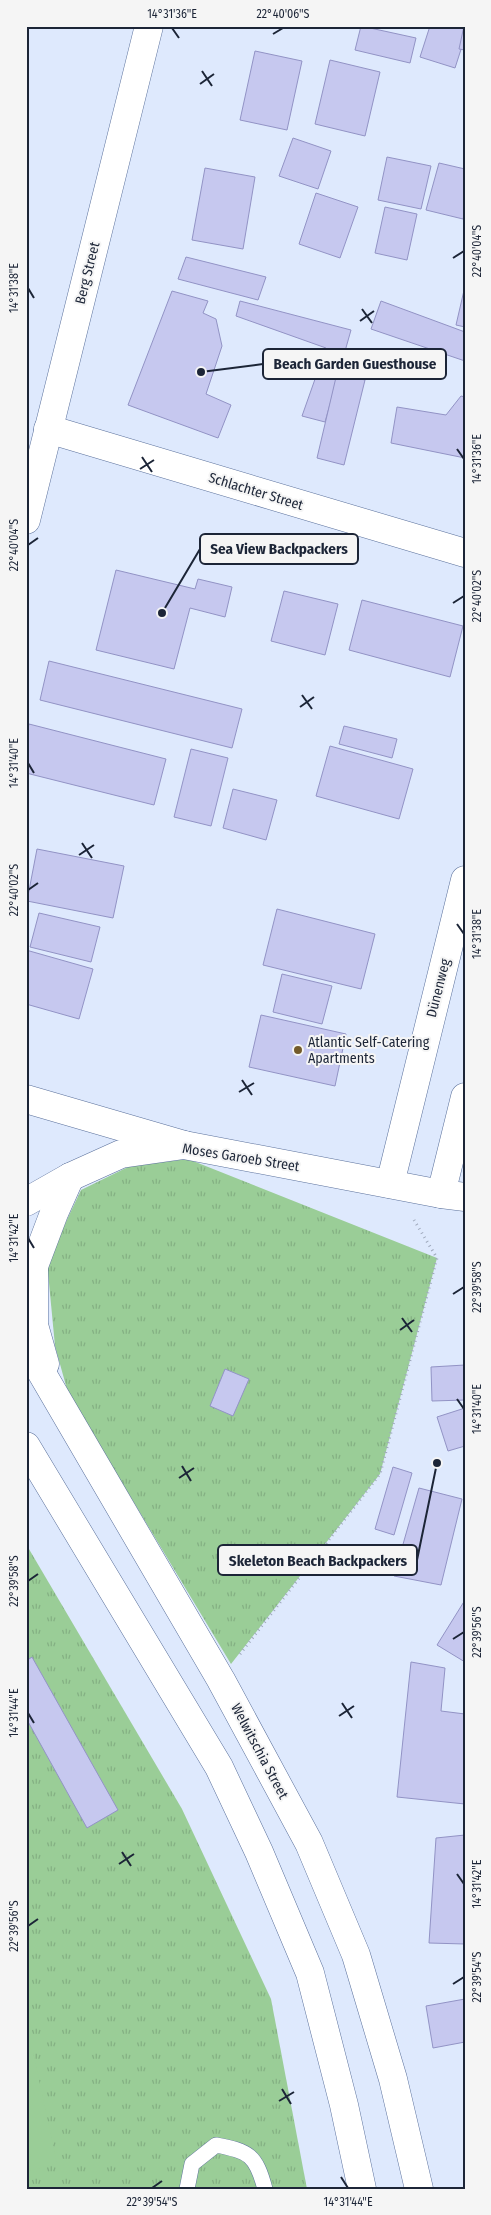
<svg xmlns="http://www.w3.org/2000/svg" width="491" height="2215" font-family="'Fira Sans Condensed',sans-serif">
<defs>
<pattern id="grass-tufts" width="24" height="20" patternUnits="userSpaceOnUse" patternTransform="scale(1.25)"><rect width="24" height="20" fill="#9acd97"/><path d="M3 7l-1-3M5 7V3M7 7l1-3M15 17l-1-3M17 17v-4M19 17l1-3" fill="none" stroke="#84b083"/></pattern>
</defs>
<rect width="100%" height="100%" fill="#dee9fd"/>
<g fill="url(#grass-tufts)">
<polygon points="188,1159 437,1258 380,1474 231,1664 68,1393 55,1346 47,1262 81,1190 130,1166"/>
<polygon points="26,1544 182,1809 271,1999 307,2189 26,2189"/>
</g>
<polygon fill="#9acd97" points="33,2052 57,2164 26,2171 26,2054"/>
<g fill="#c6c8ef" stroke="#9293c5">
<polygon points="361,26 416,38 410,63 355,50"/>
<polygon points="430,26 465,26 465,37 455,68 420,57"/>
<polygon points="464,26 465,26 465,50 459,49"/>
<polygon points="255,51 302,61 287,130 240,120"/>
<polygon points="330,60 380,72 365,136 315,124"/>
<polygon points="293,138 331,151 318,189 279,176"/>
<polygon points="387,157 431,166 421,209 378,200"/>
<polygon points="439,163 465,169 465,212 463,219 426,210"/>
<polygon points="205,168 255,177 243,249 192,240"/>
<polygon points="316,193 358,207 340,258 299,244"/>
<polygon points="385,207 417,214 407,260 375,253"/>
<polygon points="186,257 266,277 258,300 178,279"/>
<polygon points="465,286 465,327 456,325"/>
<polygon points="172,291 208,301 203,313 216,319 222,346 206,394 231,405 218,438 128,405"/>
<polygon points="240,301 351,330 325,422 302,416 326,348 236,316"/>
<polygon points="381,301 465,332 465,361 371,329"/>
<polygon points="337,373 365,380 344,465 317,458"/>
<polygon points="461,396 465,397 465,458 391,443 397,407 446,415"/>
<polygon points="116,570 195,589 198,579 232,587 225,617 190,608 174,669 96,650"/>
<polygon points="284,591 338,604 325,655 271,641"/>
<polygon points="362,600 463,626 450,677 349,650"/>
<polygon points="49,661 242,709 232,748 40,700"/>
<polygon points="29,724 166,759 154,805 26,773 26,737"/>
<polygon points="344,726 397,739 392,758 339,744"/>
<polygon points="330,746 413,769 399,819 316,796"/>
<polygon points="191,749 228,758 211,826 174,817"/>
<polygon points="233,789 277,800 266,840 223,828"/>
<polygon points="37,849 124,866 113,918 27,901"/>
<polygon points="277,909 375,934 361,989 263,965"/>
<polygon points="39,913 100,927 91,962 30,947"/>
<polygon points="26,950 93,969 79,1019 26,1004"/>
<polygon points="282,974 332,986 322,1024 273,1012"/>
<polygon points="261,1015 346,1034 335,1086 249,1067"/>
<polygon points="465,1365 465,1400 432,1401 431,1367"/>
<polygon points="225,1369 249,1379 233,1416 210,1406"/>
<polygon points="465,1408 465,1446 448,1451 437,1417"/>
<polygon points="393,1467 412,1473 394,1535 375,1529"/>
<polygon points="419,1488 462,1499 441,1585 394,1576"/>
<polygon points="465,1600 465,1662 437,1645"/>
<polygon points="32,1657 118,1810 87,1828 26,1718 26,1661"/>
<polygon points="411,1662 445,1668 441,1711 465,1714 465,1804 397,1797"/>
<polygon points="465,1835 465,1944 429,1943 436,1838"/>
<polygon points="465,1999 465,2042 433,2048 426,2006"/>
</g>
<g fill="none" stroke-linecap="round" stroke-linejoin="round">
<defs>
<path id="lane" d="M187 2189 192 2164 216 2145C249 2151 256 2155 265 2189"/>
<g id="street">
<polyline points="48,429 465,553"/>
<polyline points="26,520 149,26"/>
<polyline points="390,1184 465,880"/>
<polyline points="441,1194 465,1097"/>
<polyline points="26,1202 70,1177 121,1154 184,1145 441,1194 465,1197"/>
</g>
<g id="secondary">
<polyline points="26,1099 184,1145"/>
<polyline points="26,1346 221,1680 309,1843 356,1955 393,2079 419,2189"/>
<polyline points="45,1364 34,1325 34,1266 54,1213 70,1177"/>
<polyline points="26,1446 219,1767 259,1852 310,1973 344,2105 362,2189"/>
</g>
</defs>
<use href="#lane" stroke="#5b719c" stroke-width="16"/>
<use href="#street" stroke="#5b719c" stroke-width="29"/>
<use href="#secondary" stroke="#5b719c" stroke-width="29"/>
<polyline stroke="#9fa9bc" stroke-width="3" stroke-dasharray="1 4" stroke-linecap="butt" points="240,1654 380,1474 437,1258 414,1220"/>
<use href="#lane" stroke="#fff" stroke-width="15"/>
<use href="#street" stroke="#fff" stroke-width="28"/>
<use href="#secondary" stroke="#fff" stroke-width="28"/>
</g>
<path fill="none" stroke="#1c2537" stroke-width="2" d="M172 28 179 38M273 34 283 28M202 71 212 86M200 84 214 74M453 258 464 251M28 288 34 298M362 309 372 323M360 321 374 311M457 449 464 459M142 457 152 472M140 469 154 460M28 545 38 538M453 603 464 596M302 695 312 709M300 707 314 697M28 763 34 773M82 843 92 858M79 855 94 845M28 890 38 883M457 924 464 934M242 1080 252 1095M239 1092 254 1083M28 1238 34 1248M453 1294 464 1287M402 1318 412 1332M400 1330 414 1320M457 1399 464 1409M182 1466 191 1481M179 1478 194 1468M28 1581 38 1574M453 1639 464 1632M342 1703 352 1718M28 1713 34 1723M339 1716 354 1706M122 1852 131 1866M119 1864 134 1854M457 1874 464 1884M28 1926 38 1919M453 1984 464 1977M282 2089 291 2104M279 2101 294 2092M341 2177 348 2188M152 2188 162 2181"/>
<circle fill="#735b2b" stroke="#f5f5f5" stroke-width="2" cx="298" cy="1050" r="5"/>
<g text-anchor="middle" stroke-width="4" stroke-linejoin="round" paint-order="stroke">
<g font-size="14" fill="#1c2537" stroke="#f5f5f5">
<text transform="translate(87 273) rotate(-76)" y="5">Berg Street</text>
<text transform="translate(256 491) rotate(17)" y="5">Schlachter Street</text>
<text transform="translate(438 988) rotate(-76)" y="5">Dünenweg</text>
<text transform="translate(241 1157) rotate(9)" y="5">Moses Garoeb Street</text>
<text transform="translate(260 1751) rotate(62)" y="5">Welwitschia Street</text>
</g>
<g font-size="14" fill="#1c2537" stroke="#f5f5f5" text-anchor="start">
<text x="308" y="1047">Atlantic Self-Catering<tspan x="308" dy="16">Apartments</tspan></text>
</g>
</g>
<path fill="none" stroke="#1c2537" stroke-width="2" d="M201 372L263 364M162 613L200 549M437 1463L417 1560"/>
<g fill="#1c2537" stroke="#f5f5f5" stroke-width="2">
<circle cx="201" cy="372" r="5"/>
<circle cx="162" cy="613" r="5"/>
<circle cx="437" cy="1463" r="5"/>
</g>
<g fill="#f5f5f5" stroke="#1c2537" stroke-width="2">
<rect x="263" y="349" width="183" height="30" rx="5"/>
<rect x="200" y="534" width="158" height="30" rx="5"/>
<rect x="218" y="1545" width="199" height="30" rx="5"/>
</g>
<g font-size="15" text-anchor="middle" font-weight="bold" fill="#1c2537">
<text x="355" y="369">Beach Garden Guesthouse</text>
<text x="279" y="554">Sea View Backpackers</text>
<text x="318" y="1566">Skeleton Beach Backpackers</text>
</g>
<rect width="491" height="2215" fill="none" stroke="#f5f5f5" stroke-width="55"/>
<rect x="28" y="28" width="436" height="2160" fill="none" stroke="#1c2537" stroke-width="2"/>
<g font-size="12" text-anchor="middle" fill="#1c2537">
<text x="172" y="18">14°31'36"E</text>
<text x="283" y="18">22°40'06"S</text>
<text transform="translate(477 251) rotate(-90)" y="4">22°40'04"S</text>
<text transform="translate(14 288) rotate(-90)" y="4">14°31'38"E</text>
<text transform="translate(477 459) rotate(-90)" y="4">14°31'36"E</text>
<text transform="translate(14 545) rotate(-90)" y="4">22°40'04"S</text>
<text transform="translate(477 596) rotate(-90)" y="4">22°40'02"S</text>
<text transform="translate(14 763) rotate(-90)" y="4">14°31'40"E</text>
<text transform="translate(14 890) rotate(-90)" y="4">22°40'02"S</text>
<text transform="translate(477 934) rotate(-90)" y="4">14°31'38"E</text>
<text transform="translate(14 1238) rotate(-90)" y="4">14°31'42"E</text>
<text transform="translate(477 1287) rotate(-90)" y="4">22°39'58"S</text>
<text transform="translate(477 1409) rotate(-90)" y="4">14°31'40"E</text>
<text transform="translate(14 1581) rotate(-90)" y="4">22°39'58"S</text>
<text transform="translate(477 1632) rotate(-90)" y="4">22°39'56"S</text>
<text transform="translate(14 1713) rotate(-90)" y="4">14°31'44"E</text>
<text transform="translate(477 1884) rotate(-90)" y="4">14°31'42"E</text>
<text transform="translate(14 1926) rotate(-90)" y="4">22°39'56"S</text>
<text transform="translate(477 1977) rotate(-90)" y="4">22°39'54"S</text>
<text x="152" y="2206">22°39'54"S</text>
<text x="348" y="2206">14°31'44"E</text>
</g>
</svg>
